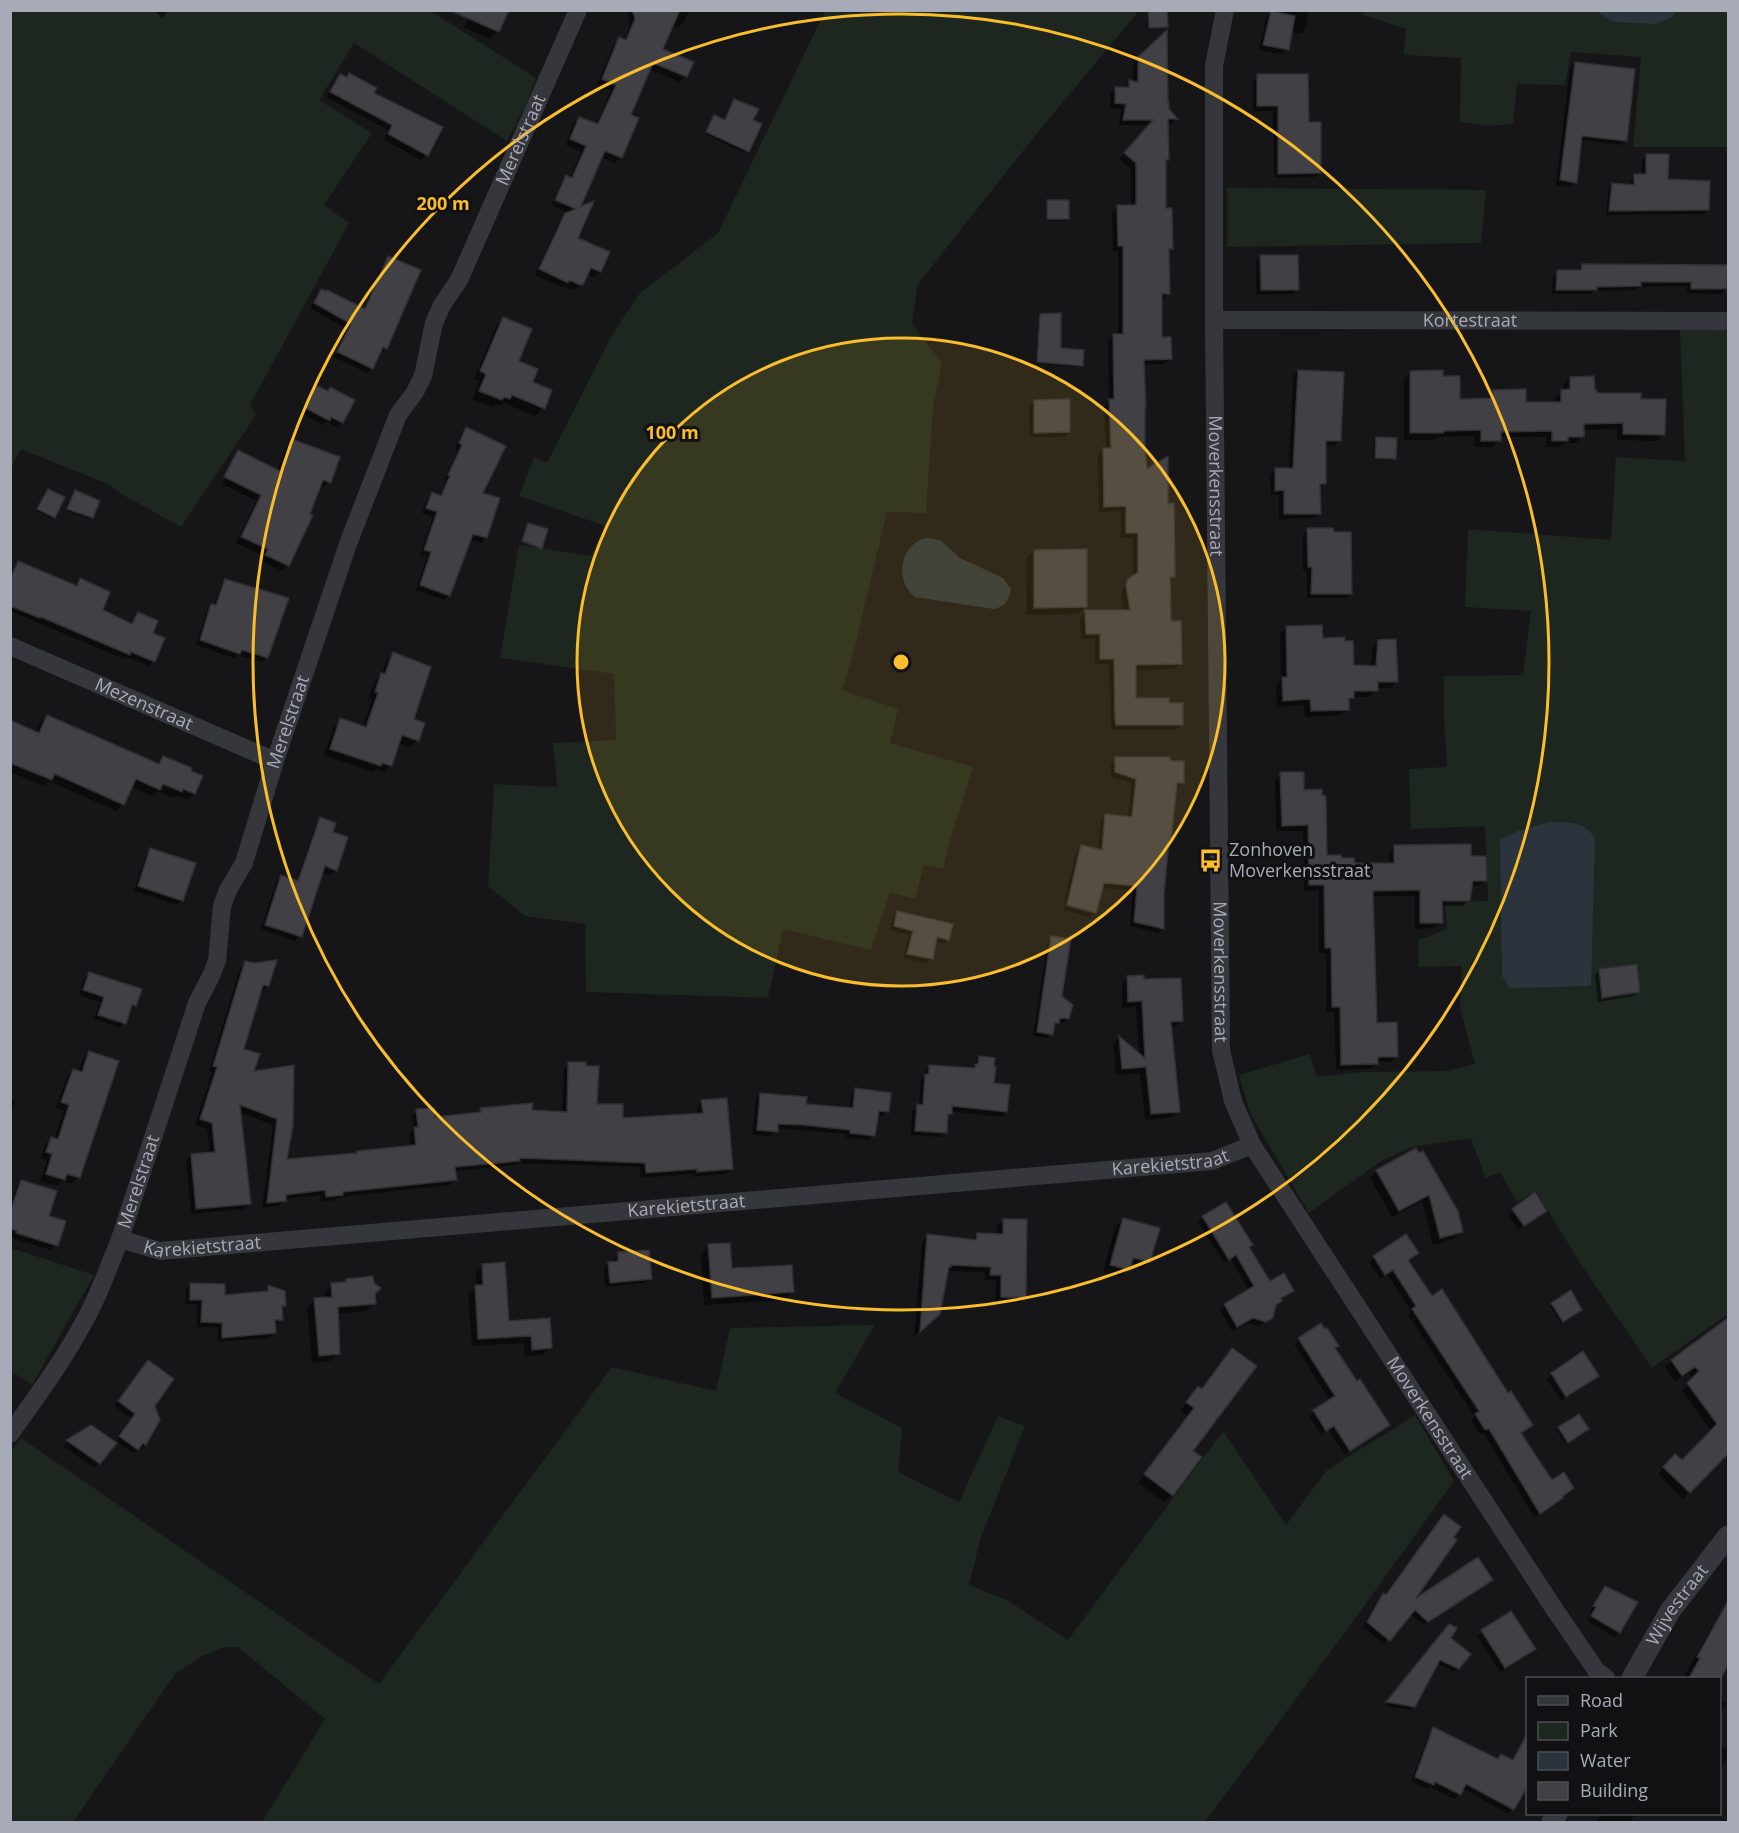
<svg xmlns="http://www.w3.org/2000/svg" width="1739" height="1833" font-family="'Open Sans',sans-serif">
<rect width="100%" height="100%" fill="#161618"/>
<g fill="#1d261f">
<polygon points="1364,10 1599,10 1599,13 1671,18 1676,11 1728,11 1728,147 1633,147 1641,57 1571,52 1565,85 1517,84 1513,124 1489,126 1460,122 1461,58 1404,55 1406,29 1363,15"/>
<polygon points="10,11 431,11 536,78 525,107 507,141 354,43 319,100 372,133 324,205 349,223 250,405 256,415 181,527 125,496 108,484 21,449 11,468"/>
<polygon points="825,11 1139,11 1038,132 918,284 912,323 942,363 933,407 926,513 887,512 853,654 842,690 898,709 890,743 973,767 949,844 943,869 924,865 915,899 890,892 871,950 783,929 768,998 586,992 585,924 525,916 488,886 494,784 557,787 553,743 616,740 614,674 500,658 519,545 591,556 605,526 519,496 534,457 547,463 613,333 640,293 718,233"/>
<polygon points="1227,188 1486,190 1481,243 1227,247"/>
<polygon points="1680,330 1728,330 1728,1314 1652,1368 1582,1266 1536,1191 1517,1202 1500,1172 1485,1178 1471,1138 1412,1147 1381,1161 1309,1213 1250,1113 1239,1075 1310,1054 1317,1077 1360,1072 1447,1071 1475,1064 1460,1008 1462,966 1418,967 1419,940 1447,929 1445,903 1488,901 1485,826 1411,829 1409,769 1447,767 1444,715 1444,676 1523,675 1531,611 1465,607 1468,529 1611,540 1616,457 1685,461"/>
<polygon points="11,1248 94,1275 32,1385 11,1371"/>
<polygon points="875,1325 835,1393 902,1428 898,1472 959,1502 998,1416 1025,1426 981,1537 969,1585 1009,1601 1068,1640 1223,1431 1286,1525 1327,1470 1415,1415 1454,1481 1349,1627 1205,1822 262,1822 325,1719 238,1647 224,1647 202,1656 175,1674 73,1822 11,1822 10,1453 21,1438 379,1684 612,1367 716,1391 730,1328"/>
</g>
<g fill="#2b343c">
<polygon points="1599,11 1676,10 1676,11 1671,18 1655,24 1614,22 1599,13"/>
<path d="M926 538 940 540 960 558 1003 578 1011 589C1008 601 1006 606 994 609L915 597C894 581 900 544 926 538Z"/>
<path d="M1549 822C1570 823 1583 820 1595 838L1591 986 1510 988 1502 976 1500 840 1518 831Z"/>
</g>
<g fill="#0007">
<polygon points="154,10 169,10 162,18"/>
<polygon points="472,10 498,31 490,39 464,28"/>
<polygon points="630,10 689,10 684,22 678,28 672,25 661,50 686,76 680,82 649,69 630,115 621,157 615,163 601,157 578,209 576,239 608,253 600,272 594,277 587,274 582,284 576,289 573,290 563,286 561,287 535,275 560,220 568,213 551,205 561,183 566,177 570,179 581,151 566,145 573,124 579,119 596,125 611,91 597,85 614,44 620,39 624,41 630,25 628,15"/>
<polygon points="1147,10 1165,10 1166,26 1164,28 1147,29"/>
<polygon points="1281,10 1309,10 1305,29 1300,34 1291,32 1287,49 1282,54 1259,50 1266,18 1271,13 1280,14"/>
<polygon points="1166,33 1167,110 1176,119 1171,124 1167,124 1168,159 1164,163 1164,210 1171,248 1168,252 1169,293 1163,299 1161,299 1161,339 1170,359 1164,364 1142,365 1143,409 1145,472 1167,505 1174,576 1168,582 1169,623 1180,663 1175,669 1134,670 1135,700 1168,704 1181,724 1176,730 1111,730 1109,664 1095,664 1095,639 1081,639 1080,618 1086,612 1124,612 1121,594 1123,587 1133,578 1133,538 1121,538 1121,511 1099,512 1098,455 1106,449 1104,407 1109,402 1108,341 1114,336 1118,336 1118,251 1113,251 1112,213 1118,207 1131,207 1131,169 1119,159 1150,125 1119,125 1121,109 1110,108 1110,94 1115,88 1124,87 1129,82 1133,82 1133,64"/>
<polygon points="1575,63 1625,140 1620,145 1580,140 1575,182 1570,187 1556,185 1570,68"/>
<polygon points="340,76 372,93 426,155 421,160 384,140 388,130 326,97 335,81"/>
<polygon points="1258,76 1308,123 1320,172 1315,177 1274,178 1273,111 1253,111 1253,81"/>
<polygon points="732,103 751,120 760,124 745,153 705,134 714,117 724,121"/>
<polygon points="1646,156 1667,181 1708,210 1704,214 1606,215 1609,189 1613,185 1631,187 1631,180 1635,176 1642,176 1642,160"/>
<polygon points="1048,202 1068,219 1066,221 1046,221 1046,204"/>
<polygon points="389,257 386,348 381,353 380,352 372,369 367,373 334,357 347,329 310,308 317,295 321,290 363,310 384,262"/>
<polygon points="1261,257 1297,289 1293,294 1256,295 1256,262"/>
<polygon points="1582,265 1726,266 1726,289 1721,294 1687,293 1687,286 1638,287 1635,290 1594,291 1591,294 1552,294 1553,276 1558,271 1577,270"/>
<polygon points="1041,315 1059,349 1081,365 1079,367 1036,364 1039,317"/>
<polygon points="504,319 517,362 531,383 543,408 535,416 504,403 501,406 496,404 493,407 472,399 479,381 474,379 496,326"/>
<polygon points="1298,371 1339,441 1334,446 1324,445 1325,483 1319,489 1319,513 1314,518 1279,519 1279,495 1271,495 1270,475 1275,470 1289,469 1293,376"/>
<polygon points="1411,372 1441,378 1459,400 1487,399 1494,391 1525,404 1555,403 1555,398 1564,391 1563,385 1570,378 1596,395 1640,400 1664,434 1657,441 1617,440 1617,429 1582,430 1582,436 1576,443 1563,443 1559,447 1546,447 1546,437 1505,437 1500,438 1493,447 1474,447 1474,436 1438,437 1435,440 1404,440 1404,379"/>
<polygon points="316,387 326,392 330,389 342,422 337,427 326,422 323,425 301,413 311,392"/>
<polygon points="1034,402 1069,432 1064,437 1030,437 1029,407"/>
<polygon points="466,429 481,494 486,538 481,543 469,539 449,595 444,600 416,590 427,557 420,555 433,517 422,513 427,499 432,494 439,497 446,482 444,481 458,450 455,448 461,434"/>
<polygon points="1376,439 1395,458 1393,460 1373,459 1374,441"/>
<polygon points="293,440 329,482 323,488 319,486 287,565 282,571 260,561 263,556 236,543 256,501 220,483 222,484 236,457 233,457 238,452 277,471 287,446"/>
<polygon points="47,493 54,517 52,519 36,511"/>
<polygon points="74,494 92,517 90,519 66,511"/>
<polygon points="1308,529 1351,593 1346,598 1307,598 1307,571 1303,571 1303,534"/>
<polygon points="1034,551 1085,607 1078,614 1027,615 1026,559"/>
<polygon points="18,563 75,587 80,580 101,611 130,625 138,614 151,634 153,661 149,666 127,657 124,659 10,611 10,575 14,567"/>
<polygon points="226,580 287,598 267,657 262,662 237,655 234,658 196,645 206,613 213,608 221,585"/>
<polygon points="1286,628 1321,639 1352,667 1371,667 1372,648 1379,641 1397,681 1390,688 1376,688 1370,697 1352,697 1347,702 1348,709 1341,715 1305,717 1304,705 1277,707 1276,685 1281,680 1280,634"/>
<polygon points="393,654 417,740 411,747 398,743 390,766 384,772 376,769 373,772 324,755 334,727 341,720 363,727 372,699 369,698 375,681 382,674 386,661"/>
<polygon points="47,717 156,765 164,757 194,793 187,800 177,795 174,798 158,791 152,796 131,787 123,804 116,811 49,781 44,786 10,772 10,722 36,733 40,723"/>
<polygon points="1116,759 1169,763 1182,783 1177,788 1175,788 1162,894 1163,929 1158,933 1130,926 1133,890 1101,888 1094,913 1094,910 1064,903 1076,852 1081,847 1098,851 1101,821 1106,816 1128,818 1132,783 1111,777 1111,764"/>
<polygon points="1281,774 1303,791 1325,856 1340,859 1353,865 1389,864 1389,853 1395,847 1470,858 1485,880 1479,886 1471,886 1469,900 1463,906 1441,906 1441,922 1435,928 1415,929 1415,896 1372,896 1376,1025 1397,1056 1391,1062 1377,1062 1371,1069 1336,1070 1334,1012 1326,1013 1326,953 1319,953 1319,890 1304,891 1303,831 1276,831 1275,780"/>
<polygon points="321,819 332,833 336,870 331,875 321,872 300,936 295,941 261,929 276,882 281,877 296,882 316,824"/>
<polygon points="151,850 182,900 177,905 134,891 146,855"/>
<polygon points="1064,906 1093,914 1090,917 1063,910"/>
<polygon points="898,913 948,939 944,944 935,942 931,959 927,963 904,958 909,935 890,930 893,917"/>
<polygon points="1052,938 1060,997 1068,1019 1063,1023 1058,1022 1047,1038 1033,1036 1048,942"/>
<polygon points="246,963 268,985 263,991 260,990 242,1050 252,1073 292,1067 285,1161 356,1155 410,1147 409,1134 413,1130 412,1116 417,1111 434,1118 477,1114 481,1110 562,1113 564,1069 569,1064 595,1105 621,1120 697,1115 697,1107 702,1101 732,1168 726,1174 692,1177 692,1174 641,1178 640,1167 516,1163 513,1165 454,1171 455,1179 450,1185 340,1197 336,1200 321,1202 320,1195 285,1199 279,1206 262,1208 273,1125 239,1112 249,1203 244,1209 191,1214 186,1161 191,1156 210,1154 207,1129 195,1125 212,1072 209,1071 240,968"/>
<polygon points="1600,970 1638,991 1633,996 1598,1002 1595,975"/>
<polygon points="89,974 135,1006 130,1011 125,1023 120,1028 94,1019 100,1002 79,995 84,979"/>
<polygon points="1128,977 1182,1021 1175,1027 1170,1027 1178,1111 1172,1117 1145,1120 1140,1073 1116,1075 1113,1044 1119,1038 1139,1054 1136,1007 1122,1008 1122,983"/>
<polygon points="89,1053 78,1178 72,1184 62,1181 57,1186 40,1181 47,1161 41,1158 45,1145 51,1138 54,1139 64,1111 56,1108 67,1077 73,1071 78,1072 83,1059"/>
<polygon points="979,1058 1006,1112 1001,1117 950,1111 947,1117 946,1132 941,1137 911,1135 912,1111 919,1106 921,1080 924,1077 925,1072 930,1067 974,1068 974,1063"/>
<polygon points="856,1090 887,1111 882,1116 876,1116 874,1135 869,1140 846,1138 846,1134 798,1130 777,1128 776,1131 771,1136 752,1135 756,1099 761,1094 804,1105 849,1109 851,1095"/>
<polygon points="10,1100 15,1101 10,1117"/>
<polygon points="1415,1150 1461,1232 1454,1239 1433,1245 1422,1201 1392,1217 1370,1178 1377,1171"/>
<polygon points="21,1181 47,1217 56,1245 51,1250 12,1238 13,1236 10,1235 10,1205 17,1186"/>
<polygon points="1513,1210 1545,1210 1518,1230 1509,1215"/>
<polygon points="1203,1218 1247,1248 1269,1283 1292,1290 1280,1299 1275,1305 1272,1317 1260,1326 1247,1323 1232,1331 1220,1310 1225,1305 1249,1291 1231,1259 1224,1263 1198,1222"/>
<polygon points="1123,1219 1149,1262 1141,1269 1129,1266 1121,1277 1103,1272 1115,1227"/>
<polygon points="1004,1220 1024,1297 1018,1303 995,1303 996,1281 985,1280 985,1272 947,1271 932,1320 914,1336 922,1242 928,1236 971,1241 977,1235 997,1235 997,1226"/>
<polygon points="1406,1236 1407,1261 1431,1298 1531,1425 1520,1434 1562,1497 1557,1502 1534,1517 1484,1434 1480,1434 1471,1420 1474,1416 1408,1315 1411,1311 1387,1274 1380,1279 1369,1262"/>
<polygon points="709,1246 731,1270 792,1292 785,1300 704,1305 701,1254"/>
<polygon points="619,1254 650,1278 645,1283 605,1287 604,1268 609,1263 614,1263 614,1259"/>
<polygon points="483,1265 507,1322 549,1320 550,1348 543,1355 525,1356 524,1343 472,1346 468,1294 476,1287 476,1272"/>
<polygon points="347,1281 374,1294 374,1303 366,1311 337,1314 338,1353 331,1361 312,1363 307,1308 315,1300 325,1299 324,1293 332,1285 344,1283"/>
<polygon points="191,1284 223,1297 264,1293 268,1287 284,1305 280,1309 281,1319 276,1324 273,1324 274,1333 269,1338 218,1342 218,1327 197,1327 197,1304 185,1304 186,1289"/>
<polygon points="1552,1304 1579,1312 1561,1323 1550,1306"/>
<polygon points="1320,1325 1334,1348 1388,1425 1345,1455 1328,1429 1321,1434 1309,1416 1330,1401 1294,1344"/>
<polygon points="1722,1325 1728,1333 1728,1451 1714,1461 1717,1464 1683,1499 1658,1474 1675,1456 1682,1462 1712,1432 1682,1391 1693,1379 1688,1373 1675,1381 1665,1367 1672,1361"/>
<polygon points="1232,1350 1191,1451 1172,1495 1164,1502 1138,1483 1187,1416 1180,1411 1191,1396 1201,1390 1225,1358"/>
<polygon points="148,1362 153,1406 145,1444 141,1449 138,1448 133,1453 116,1441 99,1463 94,1468 63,1446 91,1427 115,1443 132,1419 114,1406"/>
<polygon points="1552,1374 1597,1376 1561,1401 1547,1379"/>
<polygon points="1559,1428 1585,1431 1565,1444 1557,1430"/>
<polygon points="1491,1580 1423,1625 1410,1614 1384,1644 1363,1627 1378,1600 1383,1595 1410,1604"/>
<polygon points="1605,1587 1619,1632 1614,1637 1588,1621 1592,1612 1590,1611 1600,1592"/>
<polygon points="1511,1613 1529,1653 1500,1672 1477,1636"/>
<polygon points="1719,1620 1728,1625 1728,1662 1719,1678 1683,1678 1712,1627"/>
<polygon points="1446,1629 1458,1668 1454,1671 1436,1663 1414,1706 1410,1710 1385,1706"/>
<polygon points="1720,1700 1726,1703 1720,1714"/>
<polygon points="1434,1729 1497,1760 1511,1761 1528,1733 1528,1783 1513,1809 1508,1814 1462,1788 1455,1799 1430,1787 1428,1789 1411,1782 1429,1734"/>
<polygon points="1720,1746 1728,1751 1728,1755 1720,1771"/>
<polygon points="1602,1814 1635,1814 1630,1822 1597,1822"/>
</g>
<g fill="#404045" stroke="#302f34" stroke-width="1.5">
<polygon points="449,10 509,10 499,32"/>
<polygon points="632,10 680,10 663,49 694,62 687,77 653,63 631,115 639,118 622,158 605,151 581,206 594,201 578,238 610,252 601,272 591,268 583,285 581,284 580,285 569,280 568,283 539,269 565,213 576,209 555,200 566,175 572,178 586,146 570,139 579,117 598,124 616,85 602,79 619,37 626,40 635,19"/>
<polygon points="1148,10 1167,10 1168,27 1149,28"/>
<polygon points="1271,11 1295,16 1289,50 1263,45"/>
<polygon points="1167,30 1168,103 1169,101 1169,109 1178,119 1168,119 1169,160 1166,160 1166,208 1172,208 1173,249 1169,249 1170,294 1162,294 1162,337 1171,337 1172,359 1144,360 1146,408 1145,408 1145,447 1147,469 1168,456 1168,504 1174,503 1175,577 1170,577 1171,621 1181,621 1182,664 1136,665 1136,698 1169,698 1169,703 1183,703 1183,725 1116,725 1115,718 1114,659 1100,659 1100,634 1086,634 1085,610 1130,610 1126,585 1128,579 1138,572 1138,533 1126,533 1126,506 1104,507 1103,448 1111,448 1109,399 1114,399 1113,334 1123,334 1123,246 1118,246 1117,205 1136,205 1136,163 1124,153 1153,120 1123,120 1126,104 1115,103 1115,87 1129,87 1129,80 1138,82 1138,57"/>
<polygon points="1575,62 1635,69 1627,141 1582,136 1577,183 1560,180"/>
<polygon points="349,73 377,88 374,93 443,127 428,156 388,134 392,125 330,92 340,74 347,77"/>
<polygon points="1257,74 1308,74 1309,122 1321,122 1321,173 1278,174 1278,106 1257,106"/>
<polygon points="734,99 759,109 753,120 762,124 749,152 706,132 714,115 725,120"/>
<polygon points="1646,154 1669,154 1668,179 1710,181 1709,210 1609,211 1612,183 1634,185 1634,174 1646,174"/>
<rect x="1047" y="200" width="22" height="19"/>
<polygon points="1260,255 1298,255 1299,290 1261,290"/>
<polygon points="388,256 421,270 387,349 383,347 373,369 337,352 351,324 314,303 321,289 326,291 327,290 365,309"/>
<polygon points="1582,264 1728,265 1727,289 1691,289 1691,282 1641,282 1641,286 1597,287 1597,290 1556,290 1557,270 1581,270"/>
<polygon points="1061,313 1061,348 1084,350 1083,366 1037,362 1040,314"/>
<polygon points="503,317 532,329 519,361 538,369 533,382 552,390 545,409 512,395 510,399 504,397 502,400 479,391 486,374 480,371"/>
<polygon points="1298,370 1344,372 1341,441 1326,441 1326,484 1320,484 1321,514 1284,514 1284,490 1275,491 1275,468 1293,468"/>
<polygon points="1443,370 1443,376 1460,376 1460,399 1493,398 1493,390 1526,389 1526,402 1561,402 1561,390 1570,389 1570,377 1594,376 1595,390 1597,390 1597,393 1641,393 1641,399 1666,399 1665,435 1623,434 1623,423 1584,424 1584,437 1568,437 1568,441 1552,441 1552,431 1501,432 1501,441 1481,441 1481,430 1444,431 1443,433 1410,433 1410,371"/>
<polygon points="315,385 328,391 330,387 355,400 343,423 331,417 330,421 305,408"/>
<polygon points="1070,399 1070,432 1034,433 1034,400"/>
<polygon points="466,427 506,446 483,493 500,498 487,538 473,534 450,596 420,585 431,552 424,550 437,512 426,508 432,492 441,496 450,476 448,475 462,445 459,443"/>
<polygon points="1376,437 1397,438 1396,459 1375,458"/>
<polygon points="292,439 340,457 331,483 323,480 310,514 313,515 289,566 265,555 268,549 241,537 261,495 224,477 238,450 280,471"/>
<polygon points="48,489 65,497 55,518 37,509"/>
<polygon points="75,490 100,501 93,518 67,509"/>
<polygon points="528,523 548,529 542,549 522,541"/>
<polygon points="1307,528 1333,528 1334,532 1351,532 1352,594 1311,594 1312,567 1308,567"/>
<polygon points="1087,549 1087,607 1034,608 1034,550"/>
<polygon points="18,561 77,586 80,578 110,592 103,610 132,624 138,612 158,621 153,633 165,638 155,662 131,652 130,655 41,617 40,618 10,606 10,579"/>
<polygon points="225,579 289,598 268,658 242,650 240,654 200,640 211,604 216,605"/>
<polygon points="1322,625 1323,638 1345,637 1345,641 1353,641 1354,665 1376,666 1378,640 1396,639 1398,682 1378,682 1378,691 1354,691 1354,698 1349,698 1349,710 1311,711 1310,699 1283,701 1282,677 1287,677 1286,626"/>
<polygon points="393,652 431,667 414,719 425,723 419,741 402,735 392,766 382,763 381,766 330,749 340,718 366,727 378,693 375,692 381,673 385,674"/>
<polygon points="47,715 159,764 163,756 192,768 191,771 203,776 195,794 183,789 182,792 163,784 160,790 136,779 124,805 55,774 52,780 10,763 10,720 39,733"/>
<polygon points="1115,757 1170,757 1170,761 1184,761 1184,783 1177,783 1171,840 1169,840 1164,894 1164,929 1134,922 1137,886 1104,883 1096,913 1067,905 1081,845 1102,850 1105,814 1132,817 1136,779 1115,772"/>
<polygon points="1280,772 1304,772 1304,790 1322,789 1322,795 1326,796 1327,855 1341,855 1342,858 1354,858 1355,863 1394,863 1394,845 1471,844 1471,856 1486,856 1487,881 1473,881 1470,901 1442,901 1443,923 1420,923 1420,890 1373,891 1377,1023 1397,1022 1398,1057 1378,1057 1378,1064 1341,1065 1340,1007 1332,1007 1331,948 1325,948 1324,885 1309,885 1308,825 1282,826"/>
<polygon points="320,817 336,823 333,832 348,837 337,871 325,866 302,937 265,925 281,875 298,881"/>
<polygon points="150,848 196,863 183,901 138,886"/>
<polygon points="897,911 953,924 949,940 937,937 933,959 907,954 913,931 894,926"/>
<polygon points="1051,936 1071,939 1062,996 1073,1005 1069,1019 1060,1018 1059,1023 1055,1023 1053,1035 1037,1032"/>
<polygon points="277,960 269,986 263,985 244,1049 260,1054 254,1071 294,1065 293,1126 287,1159 357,1153 357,1151 416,1145 414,1127 418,1127 416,1109 434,1108 435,1117 481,1112 480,1108 533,1103 532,1110 567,1112 568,1062 586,1062 586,1066 599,1066 597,1104 623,1104 623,1118 703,1113 701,1100 727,1098 733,1169 697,1172 697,1169 646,1173 645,1163 520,1158 520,1161 455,1167 457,1180 343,1192 343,1195 326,1197 325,1190 286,1195 286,1201 267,1203 277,1119 240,1105 251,1204 196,1209 191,1154 215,1152 212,1123 200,1119 217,1067 213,1066 245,961 254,963"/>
<polygon points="1637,964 1640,992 1602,998 1599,969"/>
<polygon points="89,972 142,989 136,1006 132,1005 126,1024 98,1015 104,997 83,990"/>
<polygon points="1144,975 1144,979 1181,978 1183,1021 1171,1022 1180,1112 1151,1114 1146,1067 1122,1069 1119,1036 1145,1058 1142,1001 1128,1002 1127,976"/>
<polygon points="89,1051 119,1061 80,1178 67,1174 65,1180 46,1174 52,1154 46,1152 51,1137 58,1139 69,1105 61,1102 73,1069 82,1072"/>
<polygon points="979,1056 995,1058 994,1066 996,1067 994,1083 1010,1085 1007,1112 952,1106 952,1114 948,1114 947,1133 915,1131 917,1104 923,1105 925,1074 929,1074 929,1065 975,1068 975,1064 978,1064"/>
<polygon points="855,1088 891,1093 889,1112 879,1111 875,1136 850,1133 850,1130 804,1125 778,1124 778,1132 757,1130 760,1093 807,1097 806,1104 853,1108"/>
<polygon points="1416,1148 1419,1153 1423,1151 1458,1211 1463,1232 1440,1238 1429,1195 1399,1211 1376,1170"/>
<polygon points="21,1180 57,1191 49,1216 66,1221 58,1246 16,1233 17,1231 10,1229 10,1212"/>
<polygon points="1535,1192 1547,1211 1524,1226 1512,1209"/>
<polygon points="1226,1202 1253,1245 1249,1247 1270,1281 1284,1273 1294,1291 1281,1298 1282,1301 1276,1305 1273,1318 1266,1322 1253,1318 1237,1327 1224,1304 1254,1286 1236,1255 1229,1260 1202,1216"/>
<polygon points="1123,1218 1160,1228 1150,1262 1133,1258 1130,1270 1110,1265"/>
<polygon points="1003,1219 1027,1219 1026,1298 1001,1297 1001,1275 990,1275 991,1267 951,1265 951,1267 949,1267 940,1314 920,1332 927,1234 976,1240 977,1233 1003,1234"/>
<polygon points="1406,1234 1419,1253 1408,1260 1432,1296 1442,1289 1508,1393 1511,1391 1533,1425 1521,1433 1552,1480 1564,1472 1574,1488 1563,1496 1563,1498 1540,1514 1489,1429 1485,1430 1475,1414 1479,1411 1412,1309 1416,1306 1393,1270 1385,1275 1373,1256"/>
<polygon points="730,1243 732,1268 792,1265 794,1292 712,1298 708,1244"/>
<polygon points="649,1250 652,1279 610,1283 608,1262 618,1261 618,1252"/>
<polygon points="505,1262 509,1321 550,1318 552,1348 532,1350 531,1336 478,1339 475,1285 483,1285 482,1264"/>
<polygon points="373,1276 374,1283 381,1288 375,1294 376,1304 338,1307 340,1354 319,1356 314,1298 332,1297 331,1283 346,1282 346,1279"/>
<polygon points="190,1283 225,1284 225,1295 268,1291 268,1285 285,1291 286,1306 282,1306 283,1320 275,1320 276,1333 222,1338 222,1323 201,1322 202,1300 190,1300"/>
<polygon points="1571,1290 1582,1310 1563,1322 1551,1303"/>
<polygon points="1728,1318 1728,1454 1690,1493 1663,1467 1675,1454 1682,1460 1717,1424 1687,1383 1699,1371 1695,1367 1682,1376 1671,1360"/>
<polygon points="1321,1323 1325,1329 1327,1328 1339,1346 1335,1348 1357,1381 1360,1379 1390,1425 1350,1451 1334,1426 1326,1431 1313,1410 1335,1396 1298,1338"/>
<polygon points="1232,1348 1257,1366 1193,1451 1202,1457 1173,1496 1144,1474 1194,1408 1186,1402 1198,1386 1202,1389"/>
<polygon points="1583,1351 1599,1376 1566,1397 1551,1373"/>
<polygon points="148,1360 174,1379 155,1406 160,1420 146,1445 143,1443 138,1450 119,1436 135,1414 118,1401"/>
<polygon points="1579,1414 1589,1429 1568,1443 1558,1427"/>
<polygon points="91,1425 117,1443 100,1464 66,1440"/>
<polygon points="1444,1514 1461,1527 1454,1537 1457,1540 1416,1598 1478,1557 1493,1580 1428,1622 1415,1610 1390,1641 1367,1622 1383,1593 1386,1595"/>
<polygon points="1605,1586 1638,1602 1620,1633 1591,1616 1596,1607 1593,1606"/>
<polygon points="1728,1601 1728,1665 1721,1678 1689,1678 1700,1658 1697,1657"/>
<polygon points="1511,1611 1536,1649 1505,1668 1481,1630"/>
<polygon points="1449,1624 1457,1628 1451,1638 1471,1654 1459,1669 1440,1660 1415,1707 1386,1702"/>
<polygon points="1433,1727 1498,1759 1501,1754 1513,1760 1527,1734 1527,1787 1514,1810 1466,1784 1461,1795 1435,1782 1434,1785 1415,1777"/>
</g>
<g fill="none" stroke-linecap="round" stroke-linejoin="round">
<g stroke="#36373d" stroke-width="18">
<path id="s1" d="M1225 10 1214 66V320L1221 1050 1233 1101 1252 1145 1553 1607 1596 1670 1606 1678"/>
<path id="s2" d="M1214 320 1728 321"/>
<path id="s3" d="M10 646 275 761"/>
<path id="s4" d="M120 1239 160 1251 1212 1161 1252 1145"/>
<path id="s5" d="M10 1434C35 1399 60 1365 80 1329 97 1300 108 1269 120 1239L197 1003 211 976 217 961 222 906 228 890 244 863 275 761 348 544 398 415 415 392 423 376 434 323 442 305 459 280 578 10"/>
</g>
<g stroke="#36373d" stroke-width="21">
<path id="s6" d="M1632 1678 1670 1611 1728 1536"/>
<polyline points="1552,1822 1557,1814"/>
</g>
</g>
<circle cx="901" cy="662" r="324" fill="#fabd2b" fill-opacity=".12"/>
<g fill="none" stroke="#fabd2b" stroke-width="3">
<circle cx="901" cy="662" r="324"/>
<circle cx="901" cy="662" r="648"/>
</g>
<defs>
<symbol id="bus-bare" viewBox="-9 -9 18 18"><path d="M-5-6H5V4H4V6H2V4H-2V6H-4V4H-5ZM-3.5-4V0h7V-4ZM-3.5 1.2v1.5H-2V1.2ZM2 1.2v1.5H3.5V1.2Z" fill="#fabd2b" stroke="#111113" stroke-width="2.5" paint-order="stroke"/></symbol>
</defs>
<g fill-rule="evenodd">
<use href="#bus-bare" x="1194" y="844" width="33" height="33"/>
</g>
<g text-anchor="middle" stroke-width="6" stroke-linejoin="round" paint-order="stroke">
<g font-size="18" fill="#a7abb8" stroke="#111113">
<text dy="6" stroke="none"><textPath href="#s5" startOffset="1401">Merelstraat</textPath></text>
<text dy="6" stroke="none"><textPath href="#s2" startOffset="256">Kortestraat</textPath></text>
<text dy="6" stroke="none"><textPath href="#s1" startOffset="477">Moverkensstraat</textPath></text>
<text dy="6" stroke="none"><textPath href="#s3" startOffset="146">Mezenstraat</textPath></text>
<text dy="6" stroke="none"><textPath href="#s5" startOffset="771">Merelstraat</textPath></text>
<text dy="6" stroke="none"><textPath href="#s1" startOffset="963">Moverkensstraat</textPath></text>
<text dy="6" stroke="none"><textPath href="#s4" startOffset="1056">Karekietstraat</textPath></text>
<text dy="6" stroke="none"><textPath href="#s5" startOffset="285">Merelstraat</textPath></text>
<text dy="6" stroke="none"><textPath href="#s4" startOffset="570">Karekietstraat</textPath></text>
<text dy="6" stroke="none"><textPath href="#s4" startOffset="84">Karekietstraat</textPath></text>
<text dy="6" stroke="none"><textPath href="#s1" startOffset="1467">Moverkensstraat</textPath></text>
<text dy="6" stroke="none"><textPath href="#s6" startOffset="86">Wijvestraat</textPath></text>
</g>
<g font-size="18" fill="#a7abb8" stroke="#111113" text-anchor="start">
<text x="1229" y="856">Zonhoven<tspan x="1229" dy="21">Moverkensstraat</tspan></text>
</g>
</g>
<circle cx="901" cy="662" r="9" fill="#fabd2b" stroke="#111113" stroke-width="3"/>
<g font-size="18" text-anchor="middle" font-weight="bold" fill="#fabd2b" stroke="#111113" stroke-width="6" stroke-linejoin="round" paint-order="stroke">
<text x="443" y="210">200 m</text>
<text x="672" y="439">100 m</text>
</g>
<rect width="1739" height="1833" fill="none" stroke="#a7abb8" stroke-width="24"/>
<rect x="1526" y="1677" width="195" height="138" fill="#111113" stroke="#4d4f55" stroke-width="1.5"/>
<rect x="1538" y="1696" width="30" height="9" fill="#36373d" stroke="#4d4f55" stroke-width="1.5"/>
<text x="1580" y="1707" font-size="18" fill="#a7abb8">Road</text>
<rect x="1538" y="1722" width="30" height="18" fill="#1d261f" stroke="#4d4f55" stroke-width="1.5"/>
<text x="1580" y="1737" font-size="18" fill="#a7abb8">Park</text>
<rect x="1538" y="1752" width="30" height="18" fill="#2b343c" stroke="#4d4f55" stroke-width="1.5"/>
<text x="1580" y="1767" font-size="18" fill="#a7abb8">Water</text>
<rect x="1538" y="1782" width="30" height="18" fill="#404045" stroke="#4d4f55" stroke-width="1.5"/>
<text x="1580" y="1797" font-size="18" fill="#a7abb8">Building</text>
</svg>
